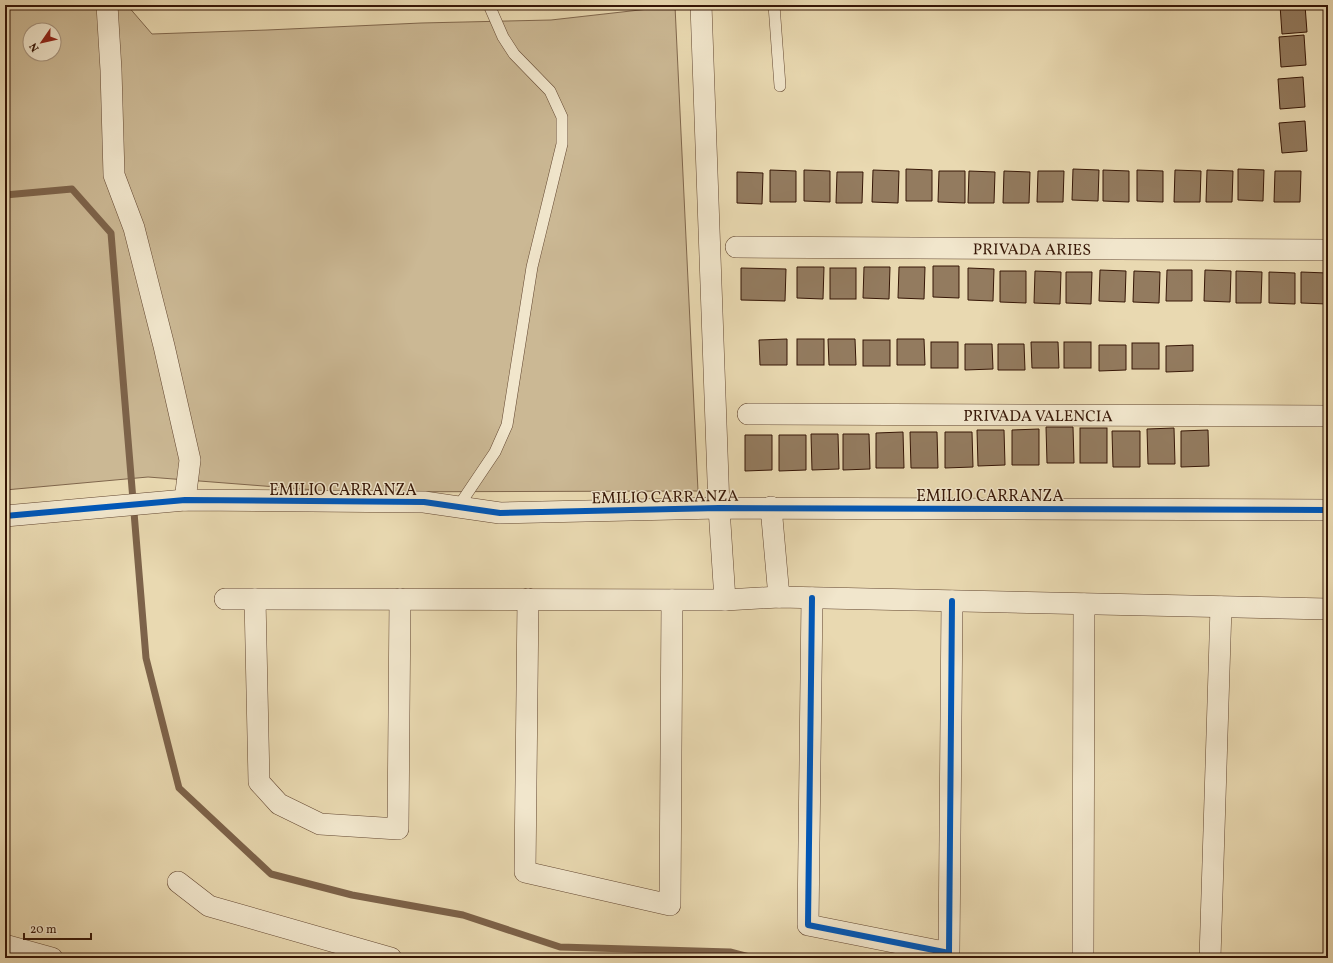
<svg xmlns="http://www.w3.org/2000/svg" width="1333" height="963" font-family="Vollkorn,serif">
<rect width="100%" height="100%" fill="#e9d9b1"/>
<filter id="stains"><feTurbulence type="fractalNoise" baseFrequency=".005" numOctaves="4"/><feColorMatrix values="0 0 0 0 .2 0 0 0 0 .09 0 0 0 0 .02 0 0 0 .5 -.17"/></filter>
<radialGradient id="worn" r=".72"><stop offset=".6" stop-color="#630" stop-opacity="0"/><stop offset="1" stop-color="#630" stop-opacity=".3"/></radialGradient>
<path fill="#cbb894" stroke="#80674d" fill-rule="evenodd" d="M5 5H127L152 34 267 30 421 23 551 20 675 6 698 491 341 492 148 477 5 490ZM30 30H54V54H30Z"/>
<g fill="none" stroke-linecap="round" stroke-linejoin="round">
<polyline stroke="#7d634a" stroke-width="7" points="5,195 72,189 111,233 146,658 179,788 271,874 352,895 463,915 560,947 730,952 753,958"/>
</g>
<g fill="#937b5f" stroke="#361606">
<polygon points="1280,5 1305,5 1307,32 1282,34"/>
<polygon points="1304,35 1306,65 1281,67 1279,37"/>
<polygon points="1303,77 1305,107 1280,109 1278,79"/>
<polygon points="1305,121 1307,151 1282,153 1279,123"/>
<polygon points="906,169 932,170 932,201 906,201"/>
<polygon points="1073,169 1099,170 1098,201 1072,200"/>
<polygon points="1238,169 1264,170 1263,201 1238,200"/>
<polygon points="770,170 796,171 796,202 770,202"/>
<polygon points="804,170 830,171 830,202 804,201"/>
<polygon points="873,170 899,171 898,203 872,202"/>
<polygon points="1103,170 1129,171 1129,202 1103,201"/>
<polygon points="1137,170 1163,171 1163,202 1137,201"/>
<polygon points="1175,170 1201,171 1200,202 1174,202"/>
<polygon points="1207,170 1233,171 1232,202 1206,202"/>
<polygon points="939,171 965,171 965,203 938,202"/>
<polygon points="969,171 995,172 994,203 968,203"/>
<polygon points="1004,171 1030,172 1029,203 1003,203"/>
<polygon points="1038,171 1064,171 1063,202 1037,202"/>
<polygon points="1275,171 1301,171 1300,202 1274,202"/>
<polygon points="737,172 763,173 762,204 737,203"/>
<polygon points="837,172 863,172 862,203 836,203"/>
<polygon points="933,266 959,266 959,298 933,297"/>
<polygon points="797,267 824,267 823,299 797,298"/>
<polygon points="864,267 890,267 889,299 863,298"/>
<polygon points="899,267 925,267 924,299 898,298"/>
<polygon points="741,268 786,269 785,301 741,300"/>
<rect x="830" y="268" width="26" height="31"/>
<polygon points="968,268 994,269 993,301 968,300"/>
<polygon points="1100,270 1126,271 1125,302 1099,301"/>
<polygon points="1167,270 1192,270 1192,301 1166,301"/>
<polygon points="1205,270 1231,271 1230,302 1204,301"/>
<polygon points="1000,271 1026,271 1026,303 1000,302"/>
<polygon points="1035,271 1061,272 1060,304 1034,303"/>
<polygon points="1134,271 1160,272 1159,303 1133,302"/>
<polygon points="1236,271 1262,272 1261,303 1236,303"/>
<polygon points="1066,272 1092,272 1091,304 1066,303"/>
<polygon points="1269,272 1295,273 1295,304 1269,303"/>
<polygon points="1301,272 1327,273 1327,304 1301,303"/>
<polygon points="787,339 787,365 760,365 759,340"/>
<rect x="797" y="339" width="27" height="26"/>
<polygon points="828,339 855,339 856,365 829,365"/>
<polygon points="897,339 924,339 925,365 897,365"/>
<rect x="863" y="340" width="27" height="26"/>
<rect x="931" y="342" width="27" height="26"/>
<polygon points="1031,342 1058,342 1059,368 1032,368"/>
<rect x="1064" y="342" width="27" height="26"/>
<rect x="1132" y="343" width="27" height="26"/>
<polygon points="965,344 992,344 993,369 965,370"/>
<polygon points="998,344 1024,344 1025,370 998,370"/>
<polygon points="1099,345 1126,345 1126,370 1099,371"/>
<polygon points="1193,345 1193,371 1166,372 1166,346"/>
<polygon points="1046,427 1073,427 1074,463 1047,463"/>
<rect x="1080" y="428" width="27" height="35"/>
<polygon points="1174,428 1175,464 1148,464 1147,429"/>
<polygon points="1039,429 1039,465 1012,465 1012,430"/>
<polygon points="977,430 1004,430 1005,465 978,466"/>
<polygon points="1208,430 1209,466 1181,467 1181,431"/>
<polygon points="1112,431 1140,431 1140,467 1113,467"/>
<polygon points="903,432 904,468 876,468 876,433"/>
<polygon points="910,432 937,432 938,468 911,468"/>
<polygon points="945,432 972,432 973,467 945,468"/>
<polygon points="811,434 838,434 839,469 812,470"/>
<polygon points="843,434 869,434 870,469 843,470"/>
<polygon points="745,435 772,435 772,470 745,471"/>
<polygon points="779,435 806,435 806,470 779,471"/>
</g>
<g fill="none" stroke-linecap="round" stroke-linejoin="round">
<defs>
<g id="service">
<polyline points="774,5 780,86"/>
<polyline points="458,507 495,452 507,425 532,267 562,144 562,117 550,91 514,54 503,37 489,5"/>
</g>
<g id="minor">
<polyline points="107,5 111,70 114,175 134,228 164,346 190,460 185,500"/>
<polyline points="701,5 719,508 725,600"/>
<path id="s1" d="M736 247 1328 250"/>
<path id="s2" d="M748 414 1328 416"/>
<polyline points="771,507 779,597"/>
<polyline points="5,516 185,500 424,502 500,513 719,508 1328,510"/>
<polyline points="812,598 808,925 949,953 952,601"/>
<polyline points="225,599 725,600 779,597 1328,609"/>
<polyline points="255,599 259,782 279,804 320,824 398,829 400,599"/>
<polyline points="528,599 525,872 670,905 672,600"/>
<polyline points="178,882 209,906 391,958"/>
<polyline points="5,945 52,958"/>
<polyline points="1083,958 1084,604"/>
<polyline points="1210,958 1221,607"/>
</g>
</defs>
<use href="#service" stroke="#634731" stroke-width="12"/>
<use href="#minor" stroke="#634731" stroke-width="22"/>
<use href="#service" stroke="#f1e6cc" stroke-width="11"/>
<use href="#minor" stroke="#f1e6cc" stroke-width="21"/>
<defs>
<g id="cycleway">
<polyline points="5,516 185,500 424,502 500,513 719,508 1328,510"/>
<polyline points="812,598 808,925 949,953 952,601"/>
</g>
</defs>
<use href="#cycleway" stroke="#f1e6cc" stroke-width="8"/>
<use href="#cycleway" stroke="#0057b8" stroke-width="6"/>
</g>
<g text-anchor="middle" stroke-width="3" stroke-linejoin="round" paint-order="stroke">
<g font-size="16" fill="#361606" stroke="#f1e6cc">
<text dy="6" stroke="none"><textPath href="#s1" startOffset="296">PRIVADA ARIES</textPath></text>
<text dy="6" stroke="none"><textPath href="#s2" startOffset="290">PRIVADA VALENCIA</textPath></text>
<text x="343" y="495">EMILIO CARRANZA</text>
<text x="990" y="501">EMILIO CARRANZA</text>
<text transform="translate(665 496) rotate(-1)" y="6">EMILIO CARRANZA</text>
</g>
</g>
<rect width="1333" height="963" fill="none" stroke="#e9d9b1" stroke-width="20"/>
<rect x="6" y="6" width="1321" height="951" fill="none" stroke="#361606" stroke-width="2"/>
<rect x="10" y="10" width="1313" height="943" fill="none" stroke="#361606"/>
<g transform="translate(42 42) rotate(236)"><circle r="19" fill="#f1e6cc" stroke="#a6937d"/>
<path d="M0-3L7 15L0 10L-7 15Z" fill="#8f2418"/>
<text y="-6" font-size="11" font-weight="bold" text-anchor="middle" fill="#361606">N</text>
</g>
<path d="M24 933v6h67v-6" fill="none" stroke="#361606" stroke-width="2"/>
<text x="30" y="933" font-size="12" fill="#361606" stroke="#f1e6cc" stroke-width="3" paint-order="stroke">20 m</text>
<rect width="100%" height="100%" filter="url(#stains)"/>
<rect width="100%" height="100%" fill="url(#worn)"/>
</svg>
